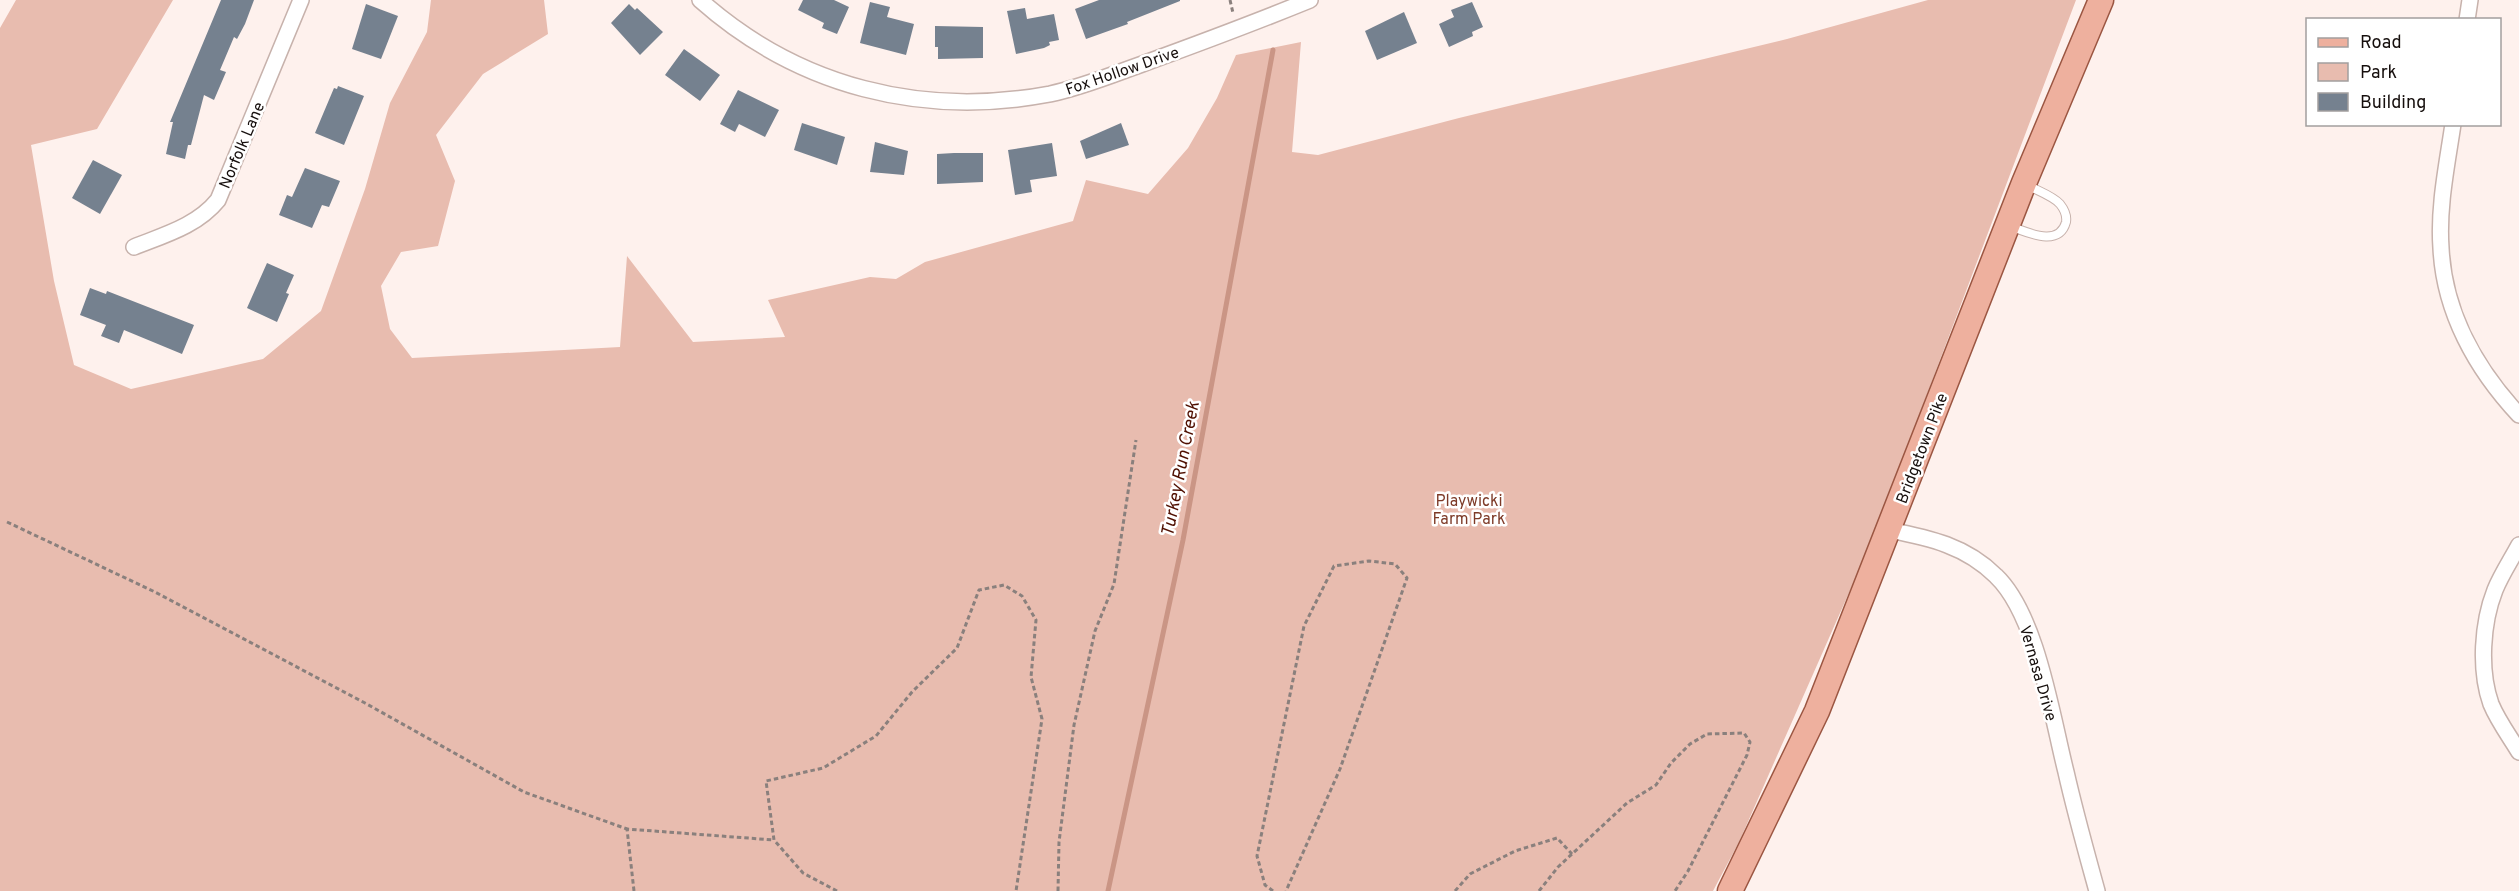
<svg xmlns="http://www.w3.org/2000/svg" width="2519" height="891" font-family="Overpass,sans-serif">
<rect width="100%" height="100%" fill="#fef1ed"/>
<polygon fill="#e8bcaf" points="16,0 173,0 97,129 31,145 54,281 74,365 131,389 263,359 321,311 365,189 390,103 427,32 431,0 544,0 548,34 483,74 436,135 455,181 438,246 401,252 381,286 390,329 412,358 620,347 627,256 693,342 785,337 768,300 870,277 896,279 925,262 1073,221 1086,180 1148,194 1188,148 1217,98 1236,55 1301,42 1292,152 1318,155 1459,118 1787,39 1928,0 2076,0 1870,545 1739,842 1713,891 0,891 0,28"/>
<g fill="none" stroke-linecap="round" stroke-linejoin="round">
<polyline stroke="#ca9585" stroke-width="5" points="1108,891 1183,540 1273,50"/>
</g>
<g fill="#75818f">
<polygon points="221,0 254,0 245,24 237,39 234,37 220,70 226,72 214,100 204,95 191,145 188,145 185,159 166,154 173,122 170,122"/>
<polygon points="803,0 834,0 849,7 837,34 822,28 824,23 798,10"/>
<polygon points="1099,0 1180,0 1180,1 1127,22 1128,24 1086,39 1075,9"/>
<polygon points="870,2 890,7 887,17 914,24 906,55 860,43"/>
<polygon points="1472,2 1483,27 1472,32 1473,36 1449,47 1439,24 1454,17 1451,10"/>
<polygon points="366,4 398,16 381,59 352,49"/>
<polygon points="629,4 635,10 637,8 663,32 640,55 611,23"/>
<polygon points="1025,8 1027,19 1054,14 1059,40 1049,42 1050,45 1044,48 1016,54 1007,11"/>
<polygon points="1404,12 1417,43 1377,60 1365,31"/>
<polygon points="935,26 983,27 983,58 938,59 938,47 935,47"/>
<polygon points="684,49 720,75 700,101 665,75"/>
<polygon points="338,86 364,96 344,145 315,133 334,88 337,89"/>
<polygon points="738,90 779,110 765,137 739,124 735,132 720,124"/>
<polygon points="802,123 845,137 837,165 794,150"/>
<polygon points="1121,123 1129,145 1086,159 1080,141"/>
<polygon points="875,142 908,151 904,175 870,172"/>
<polygon points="1052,143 1057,176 1030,180 1032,192 1015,195 1008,150"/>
<polygon points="954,153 983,153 983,182 937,184 937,154"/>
<polygon points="93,160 122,175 100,214 72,198"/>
<polygon points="305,168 340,181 329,207 322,205 312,228 279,215 287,195 292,197"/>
<polygon points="267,263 294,275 286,293 289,294 277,322 247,308"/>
<polygon points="90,288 106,294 107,291 194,325 182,354 124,330 119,343 101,336 106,325 80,315"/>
</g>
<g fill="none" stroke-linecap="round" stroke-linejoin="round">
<defs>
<path id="service" d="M2012 227C2027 232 2059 248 2066 222 2067 216 2064 209 2060 204 2053 196 2038 191 2027 185"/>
<g id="minor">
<path d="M700 0C798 87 922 118 1050 94 1083 87 1114 74 1145 63 1200 43 1256 22 1310 0"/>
<polyline points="2467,20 2470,0"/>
<path d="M2453 124C2447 165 2438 207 2441 248 2444 312 2476 369 2519 415"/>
<path d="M134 247C164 235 197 226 218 200L301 0"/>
<path d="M1889 530C1930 538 1966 546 1996 576 2037 615 2052 717 2066 772 2075 812 2086 851 2097 891"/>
<path d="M2519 545C2511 560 2501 575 2495 590 2482 623 2479 670 2491 704 2498 721 2510 737 2519 752"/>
</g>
<polyline id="primary" points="1730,891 1817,711 2024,183 2101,0"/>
</defs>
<use href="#service" stroke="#c7b2ac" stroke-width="10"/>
<use href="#minor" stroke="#c7b2ac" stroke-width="18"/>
<use href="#primary" stroke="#9b5642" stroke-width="27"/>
<g stroke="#8a807d" stroke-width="3" stroke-dasharray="4.5 3" stroke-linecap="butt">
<polyline points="1230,0 1233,13"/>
<polyline points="7,522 155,592 365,703 524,792 627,829"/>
<polyline points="634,891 627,829 774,840"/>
<polyline points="837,891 803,873 774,840 766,781 823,768 876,736 912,692 957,648 979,590 1004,585 1022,596 1036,620 1031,677 1042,719 1016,891"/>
<polyline points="1058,891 1059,842 1074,725 1095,631 1114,584 1136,440"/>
<polyline points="1273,891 1265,885 1257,856 1304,626 1334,566 1369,561 1395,564 1407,578 1340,769 1286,891"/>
<polyline points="1455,891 1470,874 1515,851 1557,838 1572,854"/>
<polyline points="1539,891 1558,867 1627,803 1656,785 1671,763 1690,744 1707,734 1744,733 1750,742 1747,755 1688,871 1675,891"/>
</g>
<use href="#service" stroke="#fff" stroke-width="8"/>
<use href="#minor" stroke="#fff" stroke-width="15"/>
<use href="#primary" stroke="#eeb09e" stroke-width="24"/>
</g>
<g text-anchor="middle" stroke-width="5" stroke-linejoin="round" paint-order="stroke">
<g font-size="16" fill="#160f0d" stroke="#fff">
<text transform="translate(1122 70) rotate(-19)" y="6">Fox Hollow Drive</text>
<text transform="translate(241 145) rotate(-67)" y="6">Norfolk Lane</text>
<text transform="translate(1921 448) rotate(-69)" y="6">Bridgetown Pike</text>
<text transform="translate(2039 673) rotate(74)" y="6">Vernasa Drive</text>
</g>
<g font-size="16" fill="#7d3a27" stroke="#fff">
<text x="1469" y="506">Playwicki<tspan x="1469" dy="18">Farm Park</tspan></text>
</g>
<g font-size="18" font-style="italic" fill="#4f0f00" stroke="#fff">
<text transform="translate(1180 469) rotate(-79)" y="6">Turkey Run Creek</text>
</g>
</g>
<rect x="2306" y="18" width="195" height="108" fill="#ffffff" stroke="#a29f9e" stroke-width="1.5"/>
<rect x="2318" y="38" width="30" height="9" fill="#eeb09e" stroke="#a29f9e" stroke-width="1.5"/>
<text x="2360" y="48" font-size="18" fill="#160f0d">Road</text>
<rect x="2318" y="63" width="30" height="18" fill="#e8bcaf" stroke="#a29f9e" stroke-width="1.5"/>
<text x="2360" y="78" font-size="18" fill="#160f0d">Park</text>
<rect x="2318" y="93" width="30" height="18" fill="#75818f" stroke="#a29f9e" stroke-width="1.5"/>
<text x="2360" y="108" font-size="18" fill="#160f0d">Building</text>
</svg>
